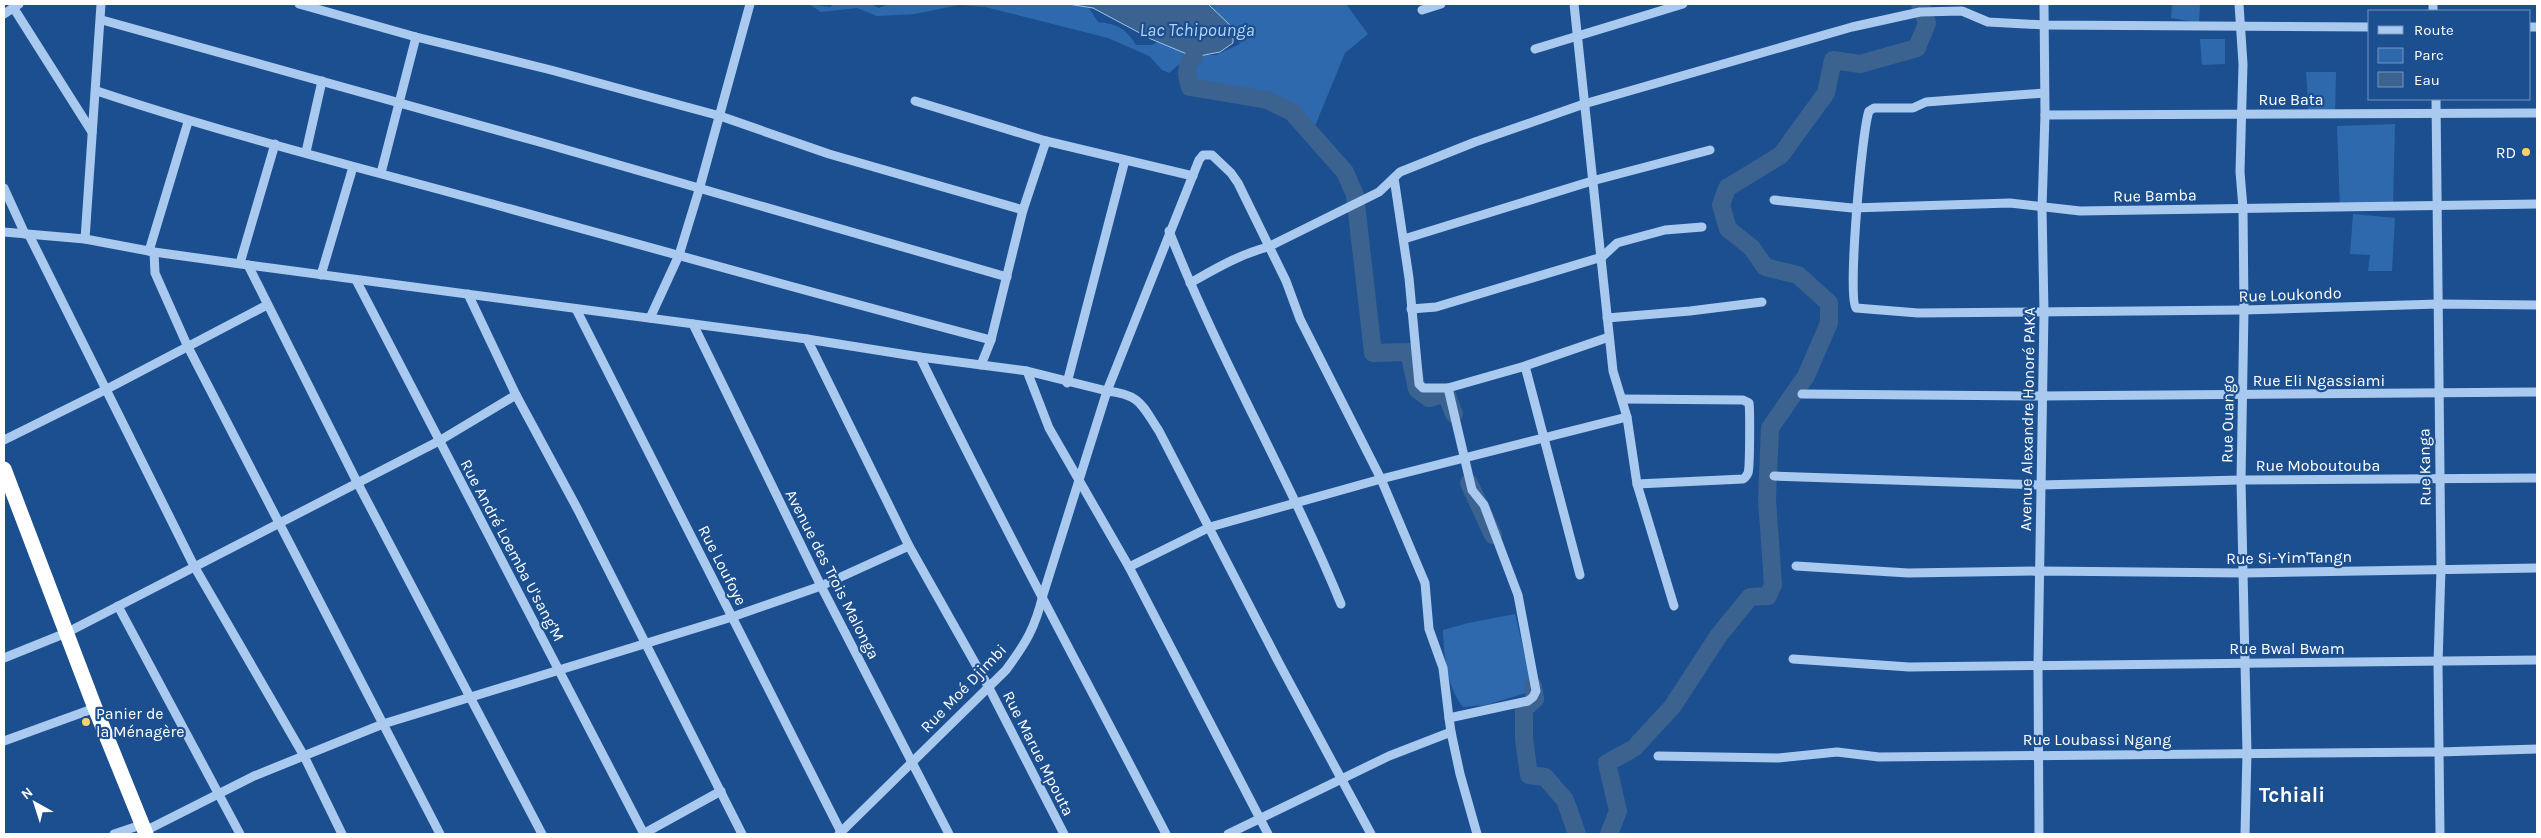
<svg xmlns="http://www.w3.org/2000/svg" width="2541" height="838" font-family="Karla,sans-serif">
<rect width="100%" height="100%" fill="#1b4f8f"/>
<g fill="#2e69ad">
<path d="M809 4 830 7 833 4H871L879 8 889 4H1076L1089 8 1098 22C1117 24 1126 28 1136 45H1152L1173 34 1189 48 1186 55H1216L1240 44 1206 4H1346L1368 34 1345 53 1315 126 1237 96 1203 87 1181 63 1169 73 1162 70 1149 56 1108 38 985 7 959 5 915 14 877 16 857 8 821 12Z"/>
<polygon points="2172,4 2200,4 2199,23 2171,18"/>
<polygon points="2200,39 2225,39 2225,64 2202,65"/>
<polygon points="2306,72 2336,72 2335,118 2309,117"/>
<polygon points="2395,124 2393,207 2340,209 2337,126"/>
<polygon points="2353,214 2395,218 2392,271 2368,271 2370,255 2350,254"/>
<path d="M1515 614 1531 680 1529 692 1486 705 1463 707C1447 688 1444 655 1443 630L1468 623Z"/>
</g>
<polygon fill="#3c6290" stroke="#9cc4f0" points="1068,4 1208,4 1233,28 1233,43 1220,52 1194,57 1151,39 1093,8"/>
<g fill="none" stroke-linecap="round" stroke-linejoin="round">
<g stroke="#3c6290" stroke-width="18">
<path d="M1194 57C1185 67 1186 74 1190 87L1267 100 1292 112 1345 172 1355 195 1373 353 1409 352 1417 389 1429 398 1446 393 1454 414"/>
<polyline points="1469,483 1493,535"/>
<polyline points="1533,686 1535,699 1524,709 1524,739 1529,775 1545,777 1565,800 1577,834"/>
<polyline points="1609,834 1618,811 1607,763 1634,748 1672,707 1719,635 1750,597 1768,596 1773,585 1767,499 1770,428 1806,376 1829,323 1829,303 1798,275 1765,267 1752,248 1728,229 1721,205 1727,188 1781,155 1826,93 1833,60 1860,64 1917,48 1927,23 1920,4"/>
</g>
<g stroke="#a9c9ee" stroke-width="9">
<polyline points="299,4 416,37 551,70 720,116 829,154 1023,210"/>
<polyline points="1574,4 1613,371 1627,417 1637,484 1674,606"/>
<polyline points="2239,4 2243,64 2240,172 2243,208 2244,310 2241,480 2247,753 2245,834"/>
<polyline points="2433,4 2433,11"/>
<polyline points="13,7 92,132"/>
<polyline points="1422,10 1441,4"/>
<polyline points="4,14 19,4"/>
<polyline points="102,20 543,143 1007,277"/>
<polyline points="2530,27 2537,27"/>
<polyline points="1535,49 1683,4"/>
<path d="M97 91C222 133 350 165 478 200 649 247 819 295 991 340"/>
<path d="M2044 93 1926 102 1913 108H1874L1869 111C1862 129 1847 298 1856 308L1918 313 2244 310 2438 304 2537 305"/>
<polyline points="2436,99 2441,569 2438,663 2440,834"/>
<polyline points="915,101 1046,141 1193,176"/>
<polyline points="2045,115 2537,113"/>
<polyline points="306,152 322,81"/>
<polyline points="381,173 416,37"/>
<polyline points="4,188 25,234"/>
<polyline points="1774,200 1852,208 2010,203 2080,211 2537,204"/>
<path d="M1169 231C1219 359 1289 477 1341 604"/>
<polyline points="4,232 85,239 154,252 248,265 807,339 920,357 1027,371 1107,391 1199,160 1203,155 1212,155 1231,173 1238,183 1286,281 1300,319 1381,479 1425,583 1429,629 1443,668 1449,718"/>
<polyline points="29,235 194,566 304,756 342,834"/>
<polyline points="85,239 101,4"/>
<polyline points="1404,239 1592,181 1710,150"/>
<polyline points="149,251 188,122"/>
<polyline points="154,252 155,273 187,345 440,834"/>
<polyline points="240,263 275,144"/>
<polyline points="248,265 357,482 542,834"/>
<polyline points="321,275 353,167"/>
<polyline points="356,280 644,834"/>
<path d="M1190 283C1215 269 1240 254 1268 247L1379 192 1400 172 1475 142 1584 104 1852 27 1920 12 1962 11 1988 22 2045 25 2370 27"/>
<polyline points="468,294 516,395 578,510 742,834"/>
<polyline points="576,309 842,834"/>
<polyline points="1411,309 1436,307 1602,257 1617,243 1665,230 1702,227"/>
<polyline points="650,318 679,255 699,190 750,4"/>
<polyline points="1607,318 1690,311 1762,302"/>
<polyline points="693,324 821,586 949,834"/>
<polyline points="807,339 909,546 988,686 1064,834"/>
<path d="M920 357C998 518 1084 675 1166 834"/>
<polyline points="981,365 991,340 1023,210 1046,141"/>
<polyline points="1525,366 1580,575"/>
<polyline points="1027,371 1049,428 1129,567 1268,834"/>
<polyline points="1067,383 1125,160"/>
<polyline points="1448,388 1525,366 1609,337"/>
<polyline points="1802,394 2041,396 2537,392"/>
<path d="M1622 399 1743 400 1749 403C1750 409 1750 468 1748 473 1747 475 1745 478 1743 479L1637 484"/>
<polyline points="4,440 107,389 267,305"/>
<polyline points="1774,476 2040,485 2241,480 2537,478"/>
<polyline points="1796,566 1908,573 2041,571 2244,573 2537,568"/>
<polyline points="1129,567 1210,527 1381,479 1627,417"/>
<polyline points="118,606 240,834"/>
<polyline points="4,658 66,633 439,441 516,395"/>
<polyline points="1793,659 1909,667 2537,660"/>
<polyline points="1451,732 1460,774 1477,834"/>
<polyline points="4,741 95,708"/>
<polyline points="1658,756 1778,758 1837,752 1879,757 2439,752 2537,749"/>
<polyline points="145,831 254,776 383,724 732,617 821,586 909,546"/>
<polyline points="114,834 141,825"/>
<polyline points="643,834 721,791"/>
<path d="M839 834 1006 670C1026 643 1035 628 1043 595L1107 391C1141 395 1141 404 1159 431L1279 663 1371 834"/>
<polyline points="1228,834 1389,756 1451,732 1449,718 1528,701 1533,697 1536,691 1518,595 1484,505 1472,490 1448,388 1423,388 1419,384 1409,278 1394,178"/>
<polyline points="2039,834 2038,665 2044,312 2042,208 2045,115 2044,4"/>
</g>
<polyline stroke="#fff" stroke-width="15" points="4,469 95,708 146,834"/>
</g>
<g fill="#ffd166" stroke="#1b4f8f" stroke-width="2">
<circle cx="2526" cy="152" r="5"/>
<circle cx="86" cy="722" r="5"/>
</g>
<g text-anchor="middle" stroke-width="4.5" stroke-linejoin="round" paint-order="stroke">
<g font-size="16" fill="#fff" stroke="#1b4f8f">
<text x="2291" y="105">Rue Bata</text>
<text transform="translate(2155 195) rotate(-1)" y="6">Rue Bamba</text>
<text transform="translate(2290 294) rotate(-2)" y="6">Rue Loukondo</text>
<text x="2319" y="386">Rue Eli Ngassiami</text>
<text transform="translate(2027 419) rotate(-89)" y="6">Avenue Alexandre Honoré PAKA</text>
<text transform="translate(2227 419) rotate(-89)" y="6">Rue Ouango</text>
<text x="2318" y="471">Rue Moboutouba</text>
<text transform="translate(2424 467) rotate(-91)" y="6">Rue Kanga</text>
<text transform="translate(513 550) rotate(62)" y="6">Rue André Loemba U'sang'M</text>
<text transform="translate(2289 557) rotate(-1)" y="6">Rue Si-Yim'Tangn</text>
<text transform="translate(723 565) rotate(63)" y="6">Rue Loufoye</text>
<text transform="translate(833 574) rotate(63)" y="6">Avenue des Trois Malonga</text>
<text x="2287" y="654">Rue Bwal Bwam</text>
<text transform="translate(963 688) rotate(-46)" y="6">Rue Moé Djimbi</text>
<text x="2097" y="745">Rue Loubassi Ngang</text>
<text transform="translate(1039 753) rotate(63)" y="6">Rue Marue Mpouta</text>
</g>
<g font-size="16" fill="#fff" stroke="#1b4f8f" text-anchor="end">
<text x="2516" y="158">RD</text>
<text x="96" y="719" text-anchor="start">Panier de<tspan x="96" dy="18">la Ménagère</tspan></text>
</g>
<g font-size="18" font-style="italic" fill="#b5d3f5" stroke="#1b4f8f">
<text x="1197" y="36">Lac Tchipounga</text>
</g>
<g font-size="21" font-weight="bold" fill="#fff" stroke="#1b4f8f">
<text x="2292" y="802">Tchiali</text>
</g>
</g>
<rect width="2541" height="838" fill="none" stroke="#ffffff" stroke-width="10"/>
<rect x="2368" y="10" width="162" height="90" fill="#1b4f8f" stroke="#7695bc"/>
<rect x="2378" y="26" width="25" height="8" fill="#a9c9ee" stroke="#7695bc"/>
<text x="2414" y="35" font-size="15" fill="#ffffff">Route</text>
<rect x="2378" y="48" width="25" height="15" fill="#2e69ad" stroke="#7695bc"/>
<text x="2414" y="60" font-size="15" fill="#ffffff">Parc</text>
<rect x="2378" y="72" width="25" height="15" fill="#3c6290" stroke="#7695bc"/>
<text x="2414" y="85" font-size="15" fill="#ffffff">Eau</text>
<g transform="translate(35 803) rotate(321)" stroke="#1b4f8f" stroke-width="4" paint-order="stroke">
<path d="M0-4L9 19L0 12L-9 19Z" fill="#ffffff"/>
<text y="-8" font-size="14" font-weight="bold" text-anchor="middle" fill="#ffffff">N</text>
</g>
</svg>
